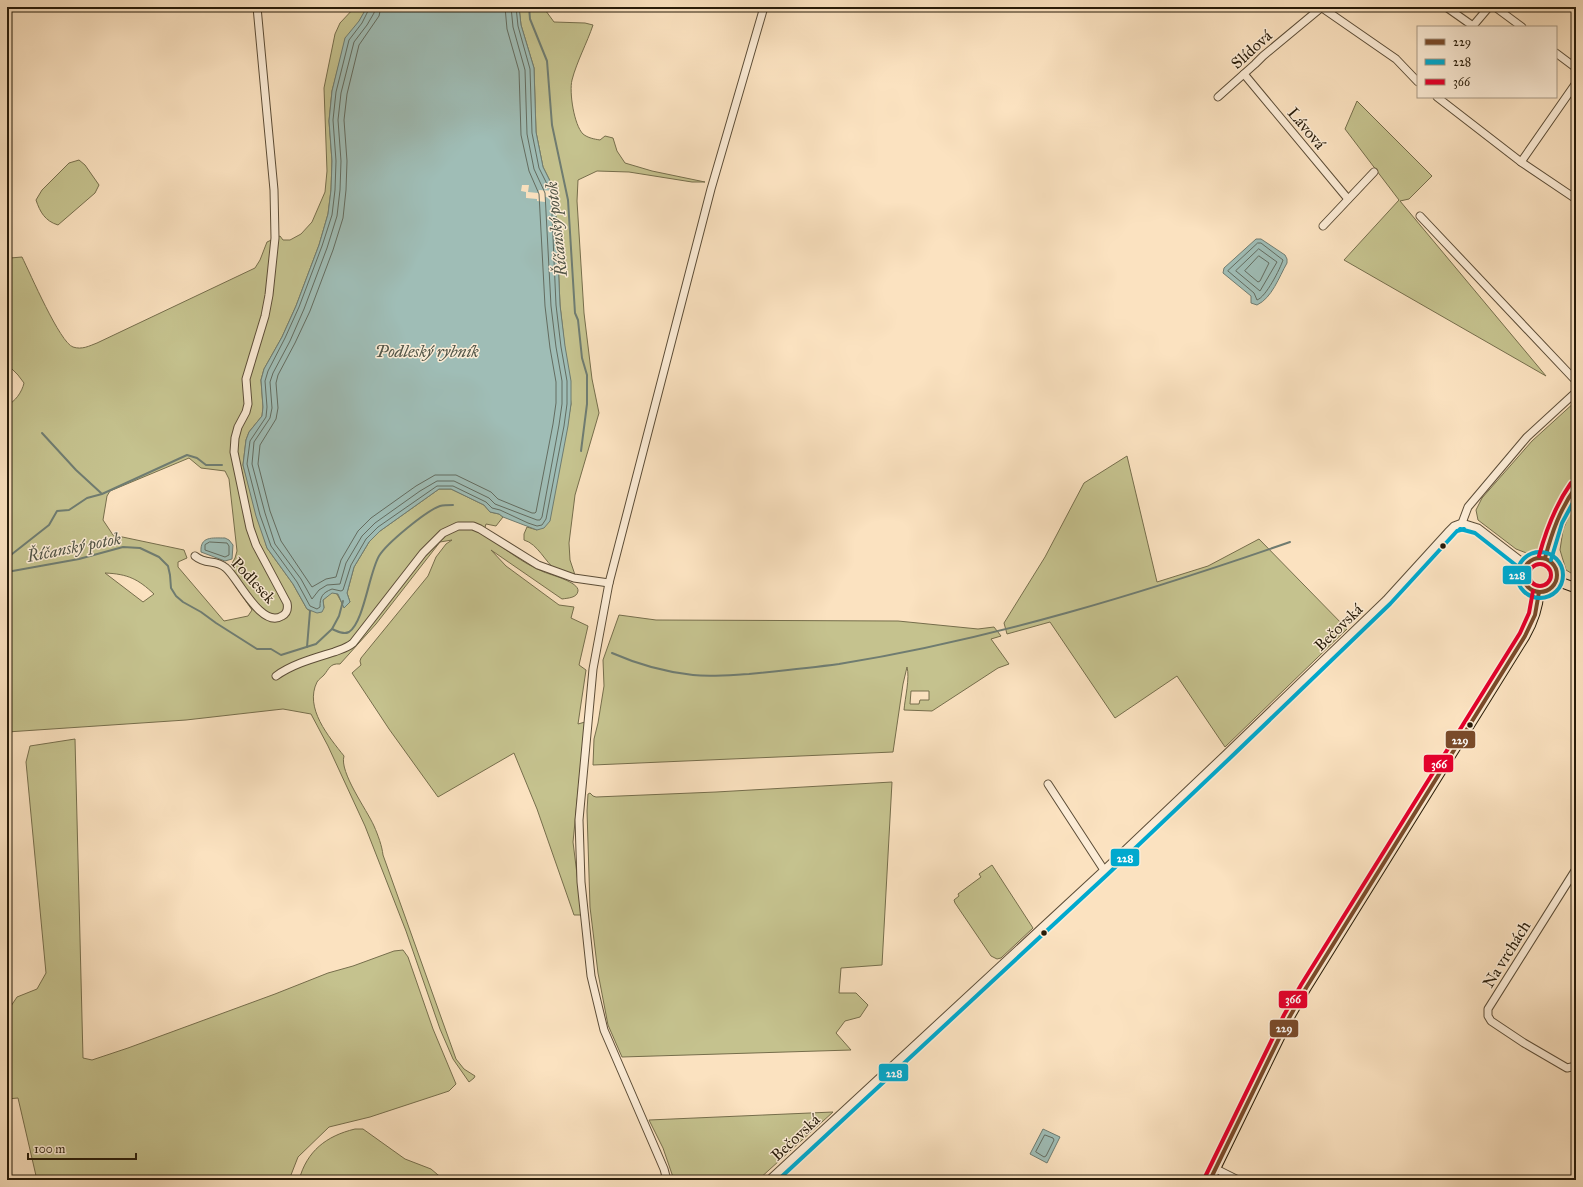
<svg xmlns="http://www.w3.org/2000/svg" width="1583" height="1187" font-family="'IM FELL Great Primer',serif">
<rect width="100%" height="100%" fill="#fbe2c0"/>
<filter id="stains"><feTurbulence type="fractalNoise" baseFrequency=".005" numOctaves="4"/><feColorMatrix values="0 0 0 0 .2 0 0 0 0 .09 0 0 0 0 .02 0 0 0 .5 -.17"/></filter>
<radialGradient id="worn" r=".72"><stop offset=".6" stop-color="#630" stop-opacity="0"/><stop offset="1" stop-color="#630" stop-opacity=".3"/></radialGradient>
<g fill="#c5c28e" stroke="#766e4c" fill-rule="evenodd">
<path d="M355 7H367L342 53 332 91 329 121 332 161 331 190 328 214 319 245 296 306 282 337 264 369 261 380 263 407 262 416 249 432 246 440 243 465 267 548 293 584 307 609 310 611 324 608 323 600 332 592 337 594 344 607 350 602 347 593 354 567 369 542 380 531 439 489H451L484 505 490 512 499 514 503 517 496 526 486 524 483 534C502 546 523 564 544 572 551 575 579 582 578 591 577 598 568 598 562 599L491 550 506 566 559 605 574 607 571 618 588 626 579 665 586 670 578 724 585 722 573 842 582 915H574L537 809 514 753 438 797 389 729 352 673 361 665 360 661 361 658 428 576 436 557 446 544 452 540 440 542 376 624 340 664C330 663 329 669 324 675 321 678 319 679 317 682 304 708 329 737 344 756 339 772 367 810 374 826 378 835 382 846 383 855L456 1059 464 1069 475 1076 474 1078 469 1082 453 1059 440 1029 406 931 365 826 328 746 311 714 283 709 186 720 7 732V405C15 402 22 392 24 383L18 375 7 364V253L10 258 22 257C30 273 60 343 73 347 82 350 89 346 97 343L255 268 260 260 267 242 280 236 283 240H290L301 234 312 222 325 192 327 171 324 88 335 34 340 23ZM189 458 201 468 225 471 229 479 237 551 235 558 230 567 236 587 252 610 248 616 224 621 178 567V562L187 558 184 550 113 535 103 520 107 496 110 491ZM105 573C128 574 138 579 154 594L143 602Z"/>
<path d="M519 7H543L554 22 585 23 593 25C587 43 577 61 572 80 569 92 574 125 583 134 588 138 594 139 600 140L605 136 613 138 617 151 625 163 652 171 705 182H692L629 172 597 171 578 180 577 201 584 313 592 379 599 413 575 495 569 543 570 560 575 575C569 574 561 573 556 570 545 562 538 544 524 540V534L527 527 537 530 565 438 571 404 560 305 555 191 543 167 536 132 534 68 521 25Z"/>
<polygon points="1357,101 1432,176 1409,199 1400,201 1546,376 1344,260 1399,200 1345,129"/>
<path d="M79 160 85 165 99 185 95 193 58 225C45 221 40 212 36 200L42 190 69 163Z"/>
<path d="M1576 401V479C1566 490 1557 502 1551 516 1545 528 1543 540 1537 551L1529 554 1516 549 1478 520 1476 510 1482 498 1532 441Z"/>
<polygon points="1127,456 1157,582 1208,566 1259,539 1347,629 1225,747 1177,676 1115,718 1050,622 1007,634 1004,623 1045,557 1084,483"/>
<polygon points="1576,498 1576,576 1566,570 1560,550 1563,530"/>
<path d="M619 615 656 620 898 621 978 629 994 627 1001 636 991 639 1009 664 998 668 932 711 904 710C905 698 910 678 907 667L903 684 893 752 593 765 594 739 598 723 604 686 603 660ZM911 691H929V700H920L919 704H910Z"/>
<polygon points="75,739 83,1058 92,1060 128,1048 275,994 328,973 353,966 394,951 403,950 408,957 433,1029 456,1084 449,1091 370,1117 329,1127 298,1157 289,1180 37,1180 18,1098 7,1099 7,1012 17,997 37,989 46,973 26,762 30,746"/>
<polygon points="892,782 882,965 841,968 839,993 856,993 868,1005 860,1017 845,1021 836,1033 851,1050 622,1057 608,1025 598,973 590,907 587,811 588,794 590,793 593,796 596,797 716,792"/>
<polygon points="992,865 1033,928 1001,958 997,959 991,956 955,903 954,900 959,896 958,894 981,877 979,874"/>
<polygon points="833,1112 758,1180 674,1180 663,1148 649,1120"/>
<path d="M355 1129H363L405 1159 431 1169 444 1180H299C307 1151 326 1136 355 1129Z"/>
</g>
<g fill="#9fbdb6" stroke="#6f7c71">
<polygon points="367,7 519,7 521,25 534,68 536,132 543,167 555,191 560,305 565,346 571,381 571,404 568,426 550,521 544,528 537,530 503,517 499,514 490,512 484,505 451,489 439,489 380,531 369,542 354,567 347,593 350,602 344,608 338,594 332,593 323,600 324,608 322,612 317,613 307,609 293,584 267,548 256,516 243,465 246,440 249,432 262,416 263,407 261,380 264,369 282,337 296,306 319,245 328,214 331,190 332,161 329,121 332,91 345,38 359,21"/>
<path d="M1256 239H1261L1285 255 1287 259V263C1279 277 1272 298 1257 305L1251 303V296L1223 273 1224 268Z"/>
<path d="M225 538 229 540 233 545 232 559 225 561 201 552C200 536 212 538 225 538Z"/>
<polygon points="1043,1129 1060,1137 1047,1163 1030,1154"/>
</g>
<polygon fill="#fbe2c0" points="522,185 529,185 528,192 538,193 539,190 555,191 554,198 545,197 545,202 537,201 537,199 526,198 526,192 521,191"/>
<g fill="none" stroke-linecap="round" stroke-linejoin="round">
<g stroke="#636c60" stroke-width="1">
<path d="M370 7 362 23 349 40 336 92 333 120 336 161 335 190 332 215 322 246 299 307 285 338 268 371 265 381 267 407 266 417 250 441 247 464 260 515 271 546 297 582 310 606 317 609 320 607C320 597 322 593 332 589L341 591 343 590 351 565 366 539 378 527 437 486H453L486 502 492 508 500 510 528 523 537 526 542 525 546 519 564 426 567 404V381L561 347 556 305 551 192 539 168 532 133 530 69 518 26 516 7"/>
<polyline points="375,7 374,13 367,25 354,42 341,93 338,120 341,161 340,190 337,216 327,248 304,309 290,341 273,373 270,382 272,408 270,418 254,442 252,464 265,513 275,544 301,579 312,599 319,590 327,585 340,584 346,563 362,536 375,523 420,491 437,481 454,481 489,498 495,504 537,520 540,520 542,517 559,425 562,404 562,381 556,347 551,306 545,193 534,169 527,134 525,70 513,27 511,7"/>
<polyline points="381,7 379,16 359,45 347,94 344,120 347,161 346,190 343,218 333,250 310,311 295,343 278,375 276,383 278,408 276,419 260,445 258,464 270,511 281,541 312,587 326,579 336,577 341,560 358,531 371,518 416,486 435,475 456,475 491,492 498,499 532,513 535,513 536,512 553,424 556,403 556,382 550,348 545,306 539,194 529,171 521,135 519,71 507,29 505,7"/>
<path d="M1258 243H1261L1283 260C1280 269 1266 297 1257 300L1254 293 1228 271Z"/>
<polygon points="1259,249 1277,262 1260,291 1236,271"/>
<polygon points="1259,256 1269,263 1260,281 1258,282 1245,271"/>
<polygon points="210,542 227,543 229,546 229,555 225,557 205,550 205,545"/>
<polygon points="1045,1135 1053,1138 1054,1140 1046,1156 1044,1157 1036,1152"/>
</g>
<g stroke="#6f7c71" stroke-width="2">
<polyline points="529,7 530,19 547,61 552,125 568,200 575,313 578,320 582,358 587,375 587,404 581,451"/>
<polyline points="42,433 76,470 101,493"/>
<polyline points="7,558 49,525 57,511 69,510 87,498 102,494 187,455 197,458 206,465 222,465"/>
<path d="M7 572 79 559 123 547 140 548 159 557 168 566 170 575 171 588 176 596 183 602 201 612 216 623 257 649H271L281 655 316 644 332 629C337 631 343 635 349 632 364 622 369 573 379 556 387 543 426 511 440 506 444 505 449 505 453 505"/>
<polyline points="332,629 339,616 343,601"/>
<polyline points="307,647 310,611"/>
<path d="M612 653C637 664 665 672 693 675 711 677 730 675 749 674 779 671 809 668 839 664 993 639 1143 593 1290 542"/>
</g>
<defs>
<g id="minor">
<polyline points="1321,7 1396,59 1418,82"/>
<polyline points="1446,7 1473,26"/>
<polyline points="1495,7 1522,27"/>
<polyline points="1472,27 1489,7"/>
<polyline points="1556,53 1576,68"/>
<polyline points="1244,74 1348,199"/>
<polyline points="1218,97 1255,64 1263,56 1322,7"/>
<polyline points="1437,97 1521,162 1576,199"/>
<polyline points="1521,162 1576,83"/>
<polyline points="1420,216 1576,381"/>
<polyline points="1323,226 1374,172"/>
<polyline points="1462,523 1478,528 1526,565"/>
<path d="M195 556C207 566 214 558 226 568 238 578 261 629 282 616 288 613 288 608 287 603L256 545 250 528 234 452 235 438 238 427 246 412 248 404 246 379 265 316 269 295 275 238 274 190 257 7"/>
<path d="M276 676C292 664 315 658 334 652 342 649 347 648 353 643L423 553 443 533 458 526H473L480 529 538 565 574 578 609 583"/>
<polyline points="1048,784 1104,870"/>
<polyline points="1576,869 1488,1009 1488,1016 1491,1021 1524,1043 1567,1068 1576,1066"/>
<polyline points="1216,1169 1238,1180"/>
<polyline points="667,1180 664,1169 604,1030 591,976 581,882 579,820 593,669 609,583 711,189 764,7"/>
<polyline points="769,1180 1104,870 1225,755 1386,600 1448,532 1454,526 1462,523 1468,507 1527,437 1576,392"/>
</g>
<g id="major">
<circle cx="1540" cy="575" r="17"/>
<path d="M1545 558C1552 531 1558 510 1576 487"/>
<polyline points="1557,581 1576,588"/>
<path d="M1210 1180 1289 1018 1306 988 1525 636C1533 622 1538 609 1539 592"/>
</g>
</defs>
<use href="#minor" stroke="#5c4d37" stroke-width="9"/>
<use href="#major" stroke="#271b09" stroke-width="11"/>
<use href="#minor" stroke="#fcecd6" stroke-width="7"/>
<use href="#major" stroke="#fbe2c0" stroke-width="9"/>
<defs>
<g id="bus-1">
<circle cx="1540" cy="575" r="17"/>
<path d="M1545 558C1552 532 1560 509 1576 487"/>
<polyline points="1210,1180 1289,1018 1306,988 1525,636 1535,615 1539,592"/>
</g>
<g id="bus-2">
<polyline points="1460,529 1475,533 1522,570"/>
<circle cx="1540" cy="575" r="23"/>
<polyline points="1551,560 1562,523 1576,497"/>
<polyline points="778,1180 1108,874 1229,759 1390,604 1457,531 1464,529"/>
</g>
<g id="bus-3">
<path d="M1539 556C1546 530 1555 506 1571 483"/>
<circle cx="1540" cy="575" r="11"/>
<polyline points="1205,1177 1284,1015 1301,985 1520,633 1529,613 1533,591"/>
</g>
</defs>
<use href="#bus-1" stroke="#fcecd6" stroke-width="7"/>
<use href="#bus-2" stroke="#fcecd6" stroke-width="7"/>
<use href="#bus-3" stroke="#fcecd6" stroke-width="7"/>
<use href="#bus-1" stroke="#7a4b2a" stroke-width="4"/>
<use href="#bus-2" stroke="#00a9ce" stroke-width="4"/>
<use href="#bus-3" stroke="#e4002b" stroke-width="4"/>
</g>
<g fill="#271b09" stroke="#fcecd6" stroke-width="1.5">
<circle cx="1443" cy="546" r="3.5"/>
<circle cx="1470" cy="725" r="3.5"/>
<circle cx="1044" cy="933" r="3.5"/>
</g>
<g text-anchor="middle" stroke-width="3" stroke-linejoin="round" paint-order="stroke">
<g font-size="16" fill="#271b09" stroke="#fcecd6">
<text transform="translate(1251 49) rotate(-42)" y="6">Slídová</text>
<text transform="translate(1307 128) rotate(50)" y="6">Lávová</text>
<text transform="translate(254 580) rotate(47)" y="6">Podlesek</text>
<text transform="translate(1338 627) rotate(-44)" y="6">Bečovská</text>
<text transform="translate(1506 954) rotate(-58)" y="6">Na vrchách</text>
<text transform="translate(795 1137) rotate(-43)" y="6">Bečovská</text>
</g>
<g font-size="17" font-style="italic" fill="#515446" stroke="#fcecd6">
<text transform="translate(556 229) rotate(-96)" y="6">Říčanský potok</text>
<text x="427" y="357">Podleský rybník</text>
<text transform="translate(74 547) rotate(-11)" y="6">Říčanský potok</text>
</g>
</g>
<g stroke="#fcecd6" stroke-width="1.5">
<rect x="1502" y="565" width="30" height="20" rx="4" fill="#00a9ce"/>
<rect x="1445" y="730" width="31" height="19" rx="4" fill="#7a4b2a"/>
<rect x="1423" y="754" width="31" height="19" rx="4" fill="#e4002b"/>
<rect x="1110" y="848" width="30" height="19" rx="4" fill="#00a9ce"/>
<rect x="1278" y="990" width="30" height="19" rx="4" fill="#e4002b"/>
<rect x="1269" y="1019" width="30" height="19" rx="4" fill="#7a4b2a"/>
<rect x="878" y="1063" width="31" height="19" rx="4" fill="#00a9ce"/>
</g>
<g font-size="11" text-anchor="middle" font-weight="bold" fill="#fff">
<text x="1517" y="579">228</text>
<text x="1460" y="744">229</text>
<text x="1439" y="768">366</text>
<text x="1125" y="862">228</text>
<text x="1293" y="1003">366</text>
<text x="1284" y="1032">229</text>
<text x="894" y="1077">228</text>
</g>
<rect width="1583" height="1187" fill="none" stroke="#fbe2c0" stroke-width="24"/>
<rect x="8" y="8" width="1567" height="1171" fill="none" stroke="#271b09" stroke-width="2"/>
<rect x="12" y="12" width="1559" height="1163" fill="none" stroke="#271b09"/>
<rect x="1417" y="26" width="140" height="72" fill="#fcecd6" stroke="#a79884"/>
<rect x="1425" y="39" width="20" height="6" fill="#7a4b2a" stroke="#a79884"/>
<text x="1453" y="46" font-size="12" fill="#271b09">229</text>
<rect x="1425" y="59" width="20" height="6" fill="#00a9ce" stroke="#a79884"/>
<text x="1453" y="66" font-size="12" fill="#271b09">228</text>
<rect x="1425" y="79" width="20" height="6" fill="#e4002b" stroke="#a79884"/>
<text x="1453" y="86" font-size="12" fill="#271b09">366</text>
<path d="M28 1153v6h108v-6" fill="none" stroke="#271b09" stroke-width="2"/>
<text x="34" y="1153" font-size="12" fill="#271b09" stroke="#fcecd6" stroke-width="3" paint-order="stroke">100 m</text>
<rect width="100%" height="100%" filter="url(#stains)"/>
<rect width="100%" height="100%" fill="url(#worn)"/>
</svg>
